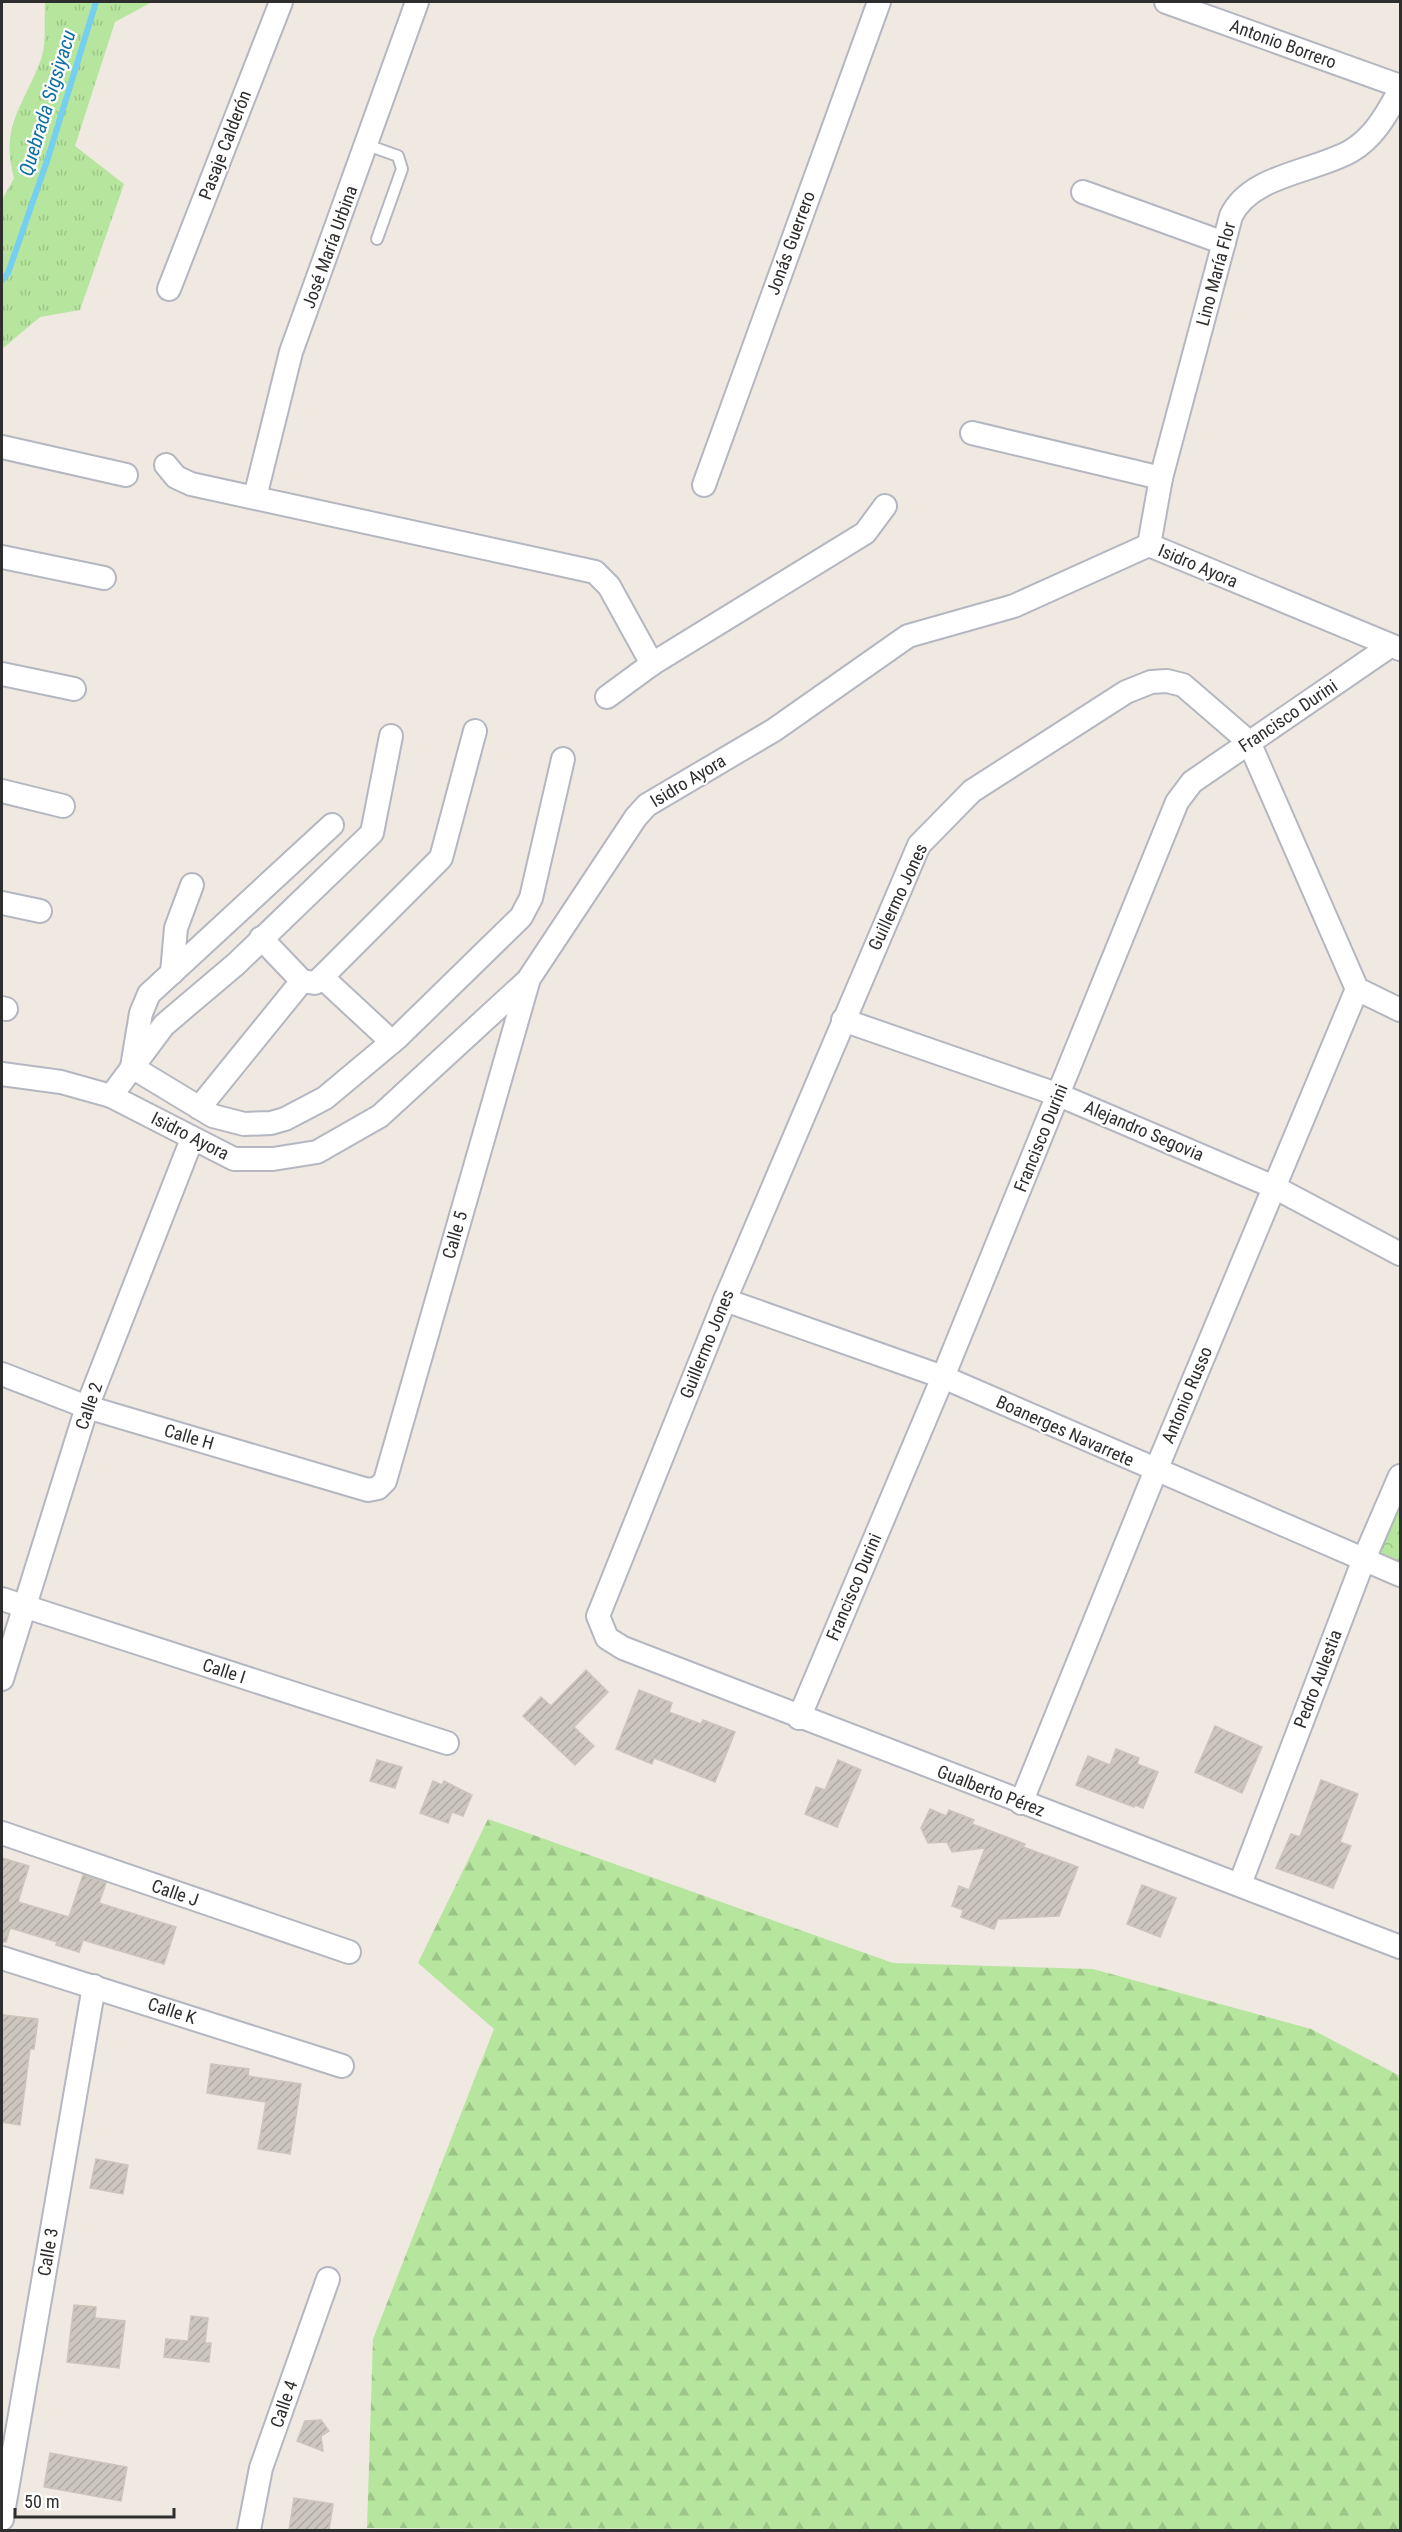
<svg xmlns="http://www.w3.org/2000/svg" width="1402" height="2532" font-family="'Roboto Condensed',sans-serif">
<defs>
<pattern id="grass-tufts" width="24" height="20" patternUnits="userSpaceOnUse" patternTransform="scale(1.5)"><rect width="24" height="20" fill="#b6e59e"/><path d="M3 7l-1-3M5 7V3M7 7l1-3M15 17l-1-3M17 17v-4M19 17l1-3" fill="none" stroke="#9dc588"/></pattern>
<pattern id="forest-firs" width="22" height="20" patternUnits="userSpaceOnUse" patternTransform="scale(1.5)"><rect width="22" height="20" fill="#b6e59e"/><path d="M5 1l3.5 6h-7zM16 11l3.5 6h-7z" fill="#9dc588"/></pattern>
<pattern id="park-crowns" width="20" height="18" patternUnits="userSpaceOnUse" patternTransform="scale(1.5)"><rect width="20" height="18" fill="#b6e59e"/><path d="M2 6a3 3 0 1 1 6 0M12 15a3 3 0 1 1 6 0" fill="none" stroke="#9dc588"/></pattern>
<pattern id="building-hatch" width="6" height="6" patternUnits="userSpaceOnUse" patternTransform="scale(1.5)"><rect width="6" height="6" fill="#cbc7bf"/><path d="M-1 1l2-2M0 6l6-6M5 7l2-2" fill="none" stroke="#afaba4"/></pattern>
</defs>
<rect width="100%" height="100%" fill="#efe9e1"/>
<path fill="url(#grass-tufts)" d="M45 2H152L115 22 75 146 124 184 80 310 40 317 2 349V200L14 178C0 127 22 108 40 62 47 46 44 19 45 2Z"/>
<polygon fill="url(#forest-firs)" points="488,1819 893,1963 1093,1969 1311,2029 1400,2076 1400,2530 367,2528 373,2339 494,2029 418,1963"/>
<polygon fill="url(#park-crowns)" points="1400,1476 1400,1573 1364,1559"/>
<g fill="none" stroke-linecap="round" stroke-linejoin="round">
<polyline stroke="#75cff0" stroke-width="6" points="2,280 8,273 47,161 96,2"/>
</g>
<g fill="url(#building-hatch)" stroke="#cbc5ba" stroke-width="1.5">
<polygon points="586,1670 608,1692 574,1727 594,1746 575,1765 523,1716 541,1697 551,1706"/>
<polygon points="639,1690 672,1703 669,1712 701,1724 703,1720 735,1732 715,1782 654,1758 652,1764 616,1749"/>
<polygon points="1215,1726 1262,1747 1242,1793 1195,1772"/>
<polygon points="1116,1749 1139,1758 1137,1764 1158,1772 1143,1808 1135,1805 1134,1807 1076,1785 1088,1756 1110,1765"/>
<polygon points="377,1760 402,1767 395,1788 370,1781"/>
<polygon points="838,1760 861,1770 837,1827 805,1814 816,1787 825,1790"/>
<polygon points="1321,1780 1358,1794 1340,1842 1351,1846 1333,1888 1276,1868 1291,1834 1300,1837"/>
<polygon points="433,1781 442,1785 444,1781 472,1795 463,1816 452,1812 448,1823 420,1813"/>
<polygon points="930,1809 946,1816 949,1810 974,1820 972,1824 1025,1844 1023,1847 1078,1867 1059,1916 998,1919 994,1929 961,1917 963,1910 952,1906 959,1886 969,1890 985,1848 952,1852 947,1842 928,1843 921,1828"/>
<polygon points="2,1858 29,1866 18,1902 69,1917 83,1875 106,1883 99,1903 176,1927 164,1964 83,1940 79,1952 56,1945 57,1942 10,1928 6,1942 2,1942"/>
<polygon points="1142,1885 1176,1898 1160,1937 1127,1924"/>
<polygon points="3,2015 38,2019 34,2049 30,2049 20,2125 2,2122"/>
<polygon points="211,2064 249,2069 248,2076 301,2084 290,2154 258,2149 266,2102 207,2093"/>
<polygon points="96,2159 128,2165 123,2194 90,2188"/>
<polygon points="74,2305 96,2307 95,2318 125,2321 119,2368 67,2362"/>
<polygon points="191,2316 208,2318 205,2343 211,2343 209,2362 164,2357 166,2339 188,2341"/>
<polygon points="321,2420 329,2431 321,2436 323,2451 297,2441 305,2421"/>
<polygon points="50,2453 127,2467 121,2501 44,2487"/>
<polygon points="294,2498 333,2504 329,2530 289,2530"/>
</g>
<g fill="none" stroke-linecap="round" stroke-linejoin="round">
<defs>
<polyline id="lane" points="367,145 398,156 402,169 377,239"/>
<g id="street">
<polyline points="1166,2 1400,86"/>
<polyline points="1083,192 1224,243"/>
<polyline points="169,289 281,2"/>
<polyline points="972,433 1161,478"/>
<polyline points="2,447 126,475"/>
<polyline points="166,465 176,477 191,484 595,572 609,586 652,664"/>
<polyline points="704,485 879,2"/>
<polyline points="255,497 291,352 417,2"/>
<path d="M1149 545 1161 478 1231 216C1250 175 1314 172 1351 151 1375 137 1387 113 1400 90"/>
<polyline points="2,557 104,578"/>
<polyline points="2,674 74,689"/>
<polyline points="607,697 652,664 865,533 885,506"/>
<polyline points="2,791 63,806"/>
<polyline points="332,825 149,994 141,1013 132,1067 213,1116 244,1124 271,1123 285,1119 325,1098 398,1037 521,917 531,898 563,759"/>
<polyline points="2,903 40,911"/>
<polyline points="261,938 302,981 315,983 322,977 441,858 475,731"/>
<polyline points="172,973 176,928 192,885"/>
<polyline points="322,977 392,1042"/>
<polyline points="2,1008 6,1009"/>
<polyline points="1400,1010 1357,989 1249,742 1183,685 1167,681 1151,682 1126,692 972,791 919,845 725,1300 598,1616 607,1638 623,1648 1400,1947"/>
<polyline points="843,1020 1059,1095 1274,1187 1400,1254"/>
<polyline points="2,1074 61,1082 111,1096 234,1159 273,1159 317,1152 380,1116 528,980 636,817 647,805 774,730 908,636 1014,606 1149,545 1400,649"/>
<polyline points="111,1096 164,1025 236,964 372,833 391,736"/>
<polyline points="199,1108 302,981"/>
<polyline points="725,1300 943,1377 1400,1575"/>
<polyline points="2,1374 87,1407 368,1490 378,1488 385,1481 528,982"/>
<polyline points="2,1599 447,1743"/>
<polyline points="2,1679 87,1407 192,1139"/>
<polyline points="799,1718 943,1377 1177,802 1192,782 1390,646"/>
<polyline points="1021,1803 1156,1470 1357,989"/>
<polyline points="2,1833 349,1952"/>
<polyline points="1240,1884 1364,1559 1400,1476"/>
<polyline points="2,1958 342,2066"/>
<polyline points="2,2519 94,1986"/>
<polyline points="249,2530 261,2468 328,2279"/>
</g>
</defs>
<use href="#lane" stroke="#b4b7c1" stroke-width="14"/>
<use href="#street" stroke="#b4b7c1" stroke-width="26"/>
<use href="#lane" stroke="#fff" stroke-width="10"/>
<use href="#street" stroke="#fff" stroke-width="22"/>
</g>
<g text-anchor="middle" stroke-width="4.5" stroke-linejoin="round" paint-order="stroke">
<g font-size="18" fill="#2e2e2e" stroke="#fff">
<text transform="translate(1283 44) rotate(20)" y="6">Antonio Borrero</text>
<text transform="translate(225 145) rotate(-69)" y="6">Pasaje Calderón</text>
<text transform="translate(791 243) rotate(-70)" y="6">Jonás Guerrero</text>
<text transform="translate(330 247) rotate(-70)" y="6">José María Urbina</text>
<text transform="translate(1216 274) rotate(-75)" y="6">Lino María Flor</text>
<text transform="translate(1198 566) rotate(23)" y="6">Isidro Ayora</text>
<text transform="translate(1288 716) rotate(-34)" y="6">Francisco Durini</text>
<text transform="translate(688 781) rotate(-31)" y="6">Isidro Ayora</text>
<text transform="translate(898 897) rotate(-65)" y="6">Guillermo Jones</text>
<text transform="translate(1144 1131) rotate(23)" y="6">Alejandro Segovia</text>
<text transform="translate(190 1136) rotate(27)" y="6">Isidro Ayora</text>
<text transform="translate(1041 1138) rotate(-68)" y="6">Francisco Durini</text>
<text transform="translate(455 1235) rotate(-74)" y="6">Calle 5</text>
<text transform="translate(707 1344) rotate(-68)" y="6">Guillermo Jones</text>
<text transform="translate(1187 1395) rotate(-67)" y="6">Antonio Russo</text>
<text transform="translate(89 1406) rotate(-71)" y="6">Calle 2</text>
<text transform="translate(1065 1431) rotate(24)" y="6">Boanerges Navarrete</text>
<text transform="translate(189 1437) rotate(16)" y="6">Calle H</text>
<text transform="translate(854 1587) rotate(-67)" y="6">Francisco Durini</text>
<text transform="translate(224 1671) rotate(18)" y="6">Calle I</text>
<text transform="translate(1318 1679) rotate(-69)" y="6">Pedro Aulestia</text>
<text transform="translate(991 1791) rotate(21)" y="6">Gualberto Pérez</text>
<text transform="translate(175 1893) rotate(19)" y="6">Calle J</text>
<text transform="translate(172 2011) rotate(18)" y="6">Calle K</text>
<text transform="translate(48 2252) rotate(-80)" y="6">Calle 3</text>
<text transform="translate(284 2404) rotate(-71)" y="6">Calle 4</text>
</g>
<g font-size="20" font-style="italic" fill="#0d6fa3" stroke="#fff">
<text transform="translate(47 103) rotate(-73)" y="7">Quebrada Sigsiyacu</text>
</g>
</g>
<rect width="1402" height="2532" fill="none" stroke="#2e2e2e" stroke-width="6"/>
<path d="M15 2508v9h159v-9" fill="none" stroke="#2e2e2e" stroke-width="3"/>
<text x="24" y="2508" font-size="18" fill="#2e2e2e" stroke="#ffffff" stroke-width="4.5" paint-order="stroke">50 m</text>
</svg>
